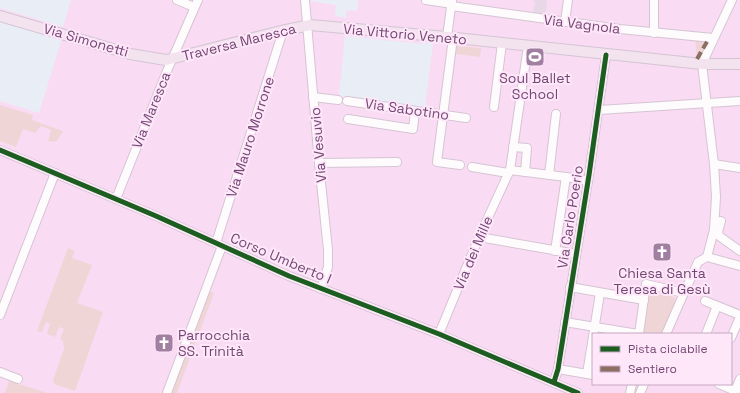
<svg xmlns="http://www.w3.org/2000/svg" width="740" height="393" font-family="'Space Grotesk',sans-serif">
<rect width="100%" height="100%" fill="#f7e6f3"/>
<path fill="#f9dcf3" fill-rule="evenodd" d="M0 0H311L312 1 336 5 346 17V10L357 11 358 0H532L534 1 546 16 547 0H740V393H0ZM593 334H731V384H593Z"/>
<polygon fill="#e8d7e7" points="532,0 547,0 546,16 533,14 535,2"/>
<g fill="#e9edf6">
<polygon points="0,0 71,0 63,27 0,8"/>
<polygon points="311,0 358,0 357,11 346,10 346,18 335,16 336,5 311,1"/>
<polygon points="0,16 63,35 39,113 0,101"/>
<polygon points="345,36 423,44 423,42 433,43 425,107 339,96"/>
</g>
<g fill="#f0d5d6">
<polygon points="695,38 709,41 700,59 697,59"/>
<polygon points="457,46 481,48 480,57 456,54"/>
<polygon points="0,105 33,115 32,120 63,131 57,141 52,142 48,141 51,130 41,126 35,133 23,129 16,147 0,141"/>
<polygon points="68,248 75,251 72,258 92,265 77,303 103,312 75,391 54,384 53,380 64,349 63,341 60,339 64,329 59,327 55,337 47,334 50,324 46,322 42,332 37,331"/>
<polygon points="206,290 214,293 177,393 167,393"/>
<polygon points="652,293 674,297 676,301 661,334 642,334 648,297"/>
<polygon points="9,381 47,393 5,393"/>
</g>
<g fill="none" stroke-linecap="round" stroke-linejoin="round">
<defs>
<g id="minor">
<polyline points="177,0 194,7"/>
<polyline points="305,0 319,163 328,250 328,267 321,289"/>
<polyline points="426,0 452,4"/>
<polyline points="451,6 620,29 713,38"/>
<polyline points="565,22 568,0"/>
<polyline points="654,33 654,0"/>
<polyline points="447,37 452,0"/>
<polyline points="453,38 437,162 460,165"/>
<polyline points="313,97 338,100"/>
<polyline points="347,101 466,118"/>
<polyline points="494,107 502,43"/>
<polyline points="599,110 740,101"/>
<polyline points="348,119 413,129 415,111"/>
<polyline points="513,147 527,148 525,172"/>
<polyline points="0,150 156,216 289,276 439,334 578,393"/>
<polyline points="319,163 397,162"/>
<polyline points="714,164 740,168"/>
<polyline points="472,167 508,173"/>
<polyline points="510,170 566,177 588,181"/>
<polyline points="549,175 556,114"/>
<polyline points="116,199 167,71 198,0"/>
<polyline points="721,221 718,232 719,236 740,251"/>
<polyline points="479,237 576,254"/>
<polyline points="216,243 282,34 281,31"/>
<polyline points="555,251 566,177"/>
<polyline points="707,257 714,230 716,197 714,164 702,64 732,0"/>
<polyline points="707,257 740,266"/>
<polyline points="570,287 644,300"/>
<polyline points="684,293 698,262 707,257"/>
<polyline points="705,301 740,315"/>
<polyline points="0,315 55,173"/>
<polyline points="565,322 638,334"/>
<polyline points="439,334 479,237 510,170 528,46"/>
<polyline points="639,334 646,284 684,293 666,334"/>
<polyline points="706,334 717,306"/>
<polyline points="731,338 740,317"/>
<polyline points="558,369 593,375"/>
<polyline points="0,372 18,379"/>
<polyline points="587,374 600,293"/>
<polyline points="554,382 558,369 589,175 606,55"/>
<polyline points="719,384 740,393"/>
<polyline points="735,391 740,379"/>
<polyline points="167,393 222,246"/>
<polyline points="630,393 632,384"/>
<polyline points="640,393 644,384"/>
</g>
<polyline id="major" points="0,16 130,54 166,60 281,31 310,25 447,37 702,64 740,64"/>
</defs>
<use href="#minor" stroke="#d5c4d3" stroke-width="10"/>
<use href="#major" stroke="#d5c4d4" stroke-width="12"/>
<use href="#minor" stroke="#fefbfd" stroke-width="8"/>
<use href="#major" stroke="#f2e3ef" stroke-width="10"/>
<polyline stroke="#8d6e63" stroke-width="4" stroke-dasharray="8 4" stroke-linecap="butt" points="697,59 708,40"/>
<defs>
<g id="cycleway">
<polyline points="0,150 156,216 289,276 439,334 578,393"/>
<polyline points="554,382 558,369 589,175 606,55"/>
</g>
</defs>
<use href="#cycleway" stroke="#ffe7fa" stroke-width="8"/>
<use href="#cycleway" stroke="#1b5e20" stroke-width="5"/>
</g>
<defs>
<symbol id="stadium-square" viewBox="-11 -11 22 22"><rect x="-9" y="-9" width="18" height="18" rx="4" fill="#a17fa0" stroke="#ffe7fa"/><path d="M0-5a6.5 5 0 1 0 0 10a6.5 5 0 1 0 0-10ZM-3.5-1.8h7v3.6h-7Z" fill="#fff"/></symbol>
<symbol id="church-square" viewBox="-11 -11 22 22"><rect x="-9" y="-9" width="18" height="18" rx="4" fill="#a17fa0" stroke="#ffe7fa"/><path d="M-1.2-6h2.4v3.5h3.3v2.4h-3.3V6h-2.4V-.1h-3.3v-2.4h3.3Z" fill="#fff"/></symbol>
</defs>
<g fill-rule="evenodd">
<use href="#stadium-square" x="524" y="46" width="22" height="22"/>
<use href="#church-square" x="651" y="241" width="22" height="22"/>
<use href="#church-square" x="153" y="332" width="22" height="22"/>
</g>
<g text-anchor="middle" stroke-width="4" stroke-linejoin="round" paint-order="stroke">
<g font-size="14" fill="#734774" stroke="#ffe7fa">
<text transform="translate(582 24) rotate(7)" y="5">Via Vagnola</text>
<text transform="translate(405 34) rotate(5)" y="5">Via Vittorio Veneto</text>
<text transform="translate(86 40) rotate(16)" y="5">Via Simonetti</text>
<text transform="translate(239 42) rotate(-14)" y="5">Traversa Maresca</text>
<text transform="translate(407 109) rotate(8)" y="5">Via Sabotino</text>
<text transform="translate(151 110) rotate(-68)" y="5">Via Maresca</text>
<text transform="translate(250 137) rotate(-72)" y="5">Via Mauro Morrone</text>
<text transform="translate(318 145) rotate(-95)" y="5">Via Vesuvio</text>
<text transform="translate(570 217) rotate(-81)" y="5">Via Carlo Poerio</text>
<text transform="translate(473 253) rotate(-67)" y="5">Via dei Mille</text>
<text transform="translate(281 258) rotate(23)" y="5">Corso Umberto I</text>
</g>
<g font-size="14" fill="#734774" stroke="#ffe7fa">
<text x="535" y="83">Soul Ballet<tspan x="535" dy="16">School</tspan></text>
<text x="662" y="278">Chiesa Santa<tspan x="662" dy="16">Teresa di Gesù</tspan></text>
<text x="178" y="340" text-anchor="start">Parrocchia<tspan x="178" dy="16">SS. Trinità</tspan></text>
</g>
</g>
<rect x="592" y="333" width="140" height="52" fill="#ffe7fa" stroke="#c7a7c4"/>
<rect x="600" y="346" width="20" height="6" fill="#1b5e20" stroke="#c7a7c4"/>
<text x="628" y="353" font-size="12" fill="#734774">Pista ciclabile</text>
<rect x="600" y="366" width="20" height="6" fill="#8d6e63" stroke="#c7a7c4"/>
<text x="628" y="373" font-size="12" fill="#734774">Sentiero</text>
</svg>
